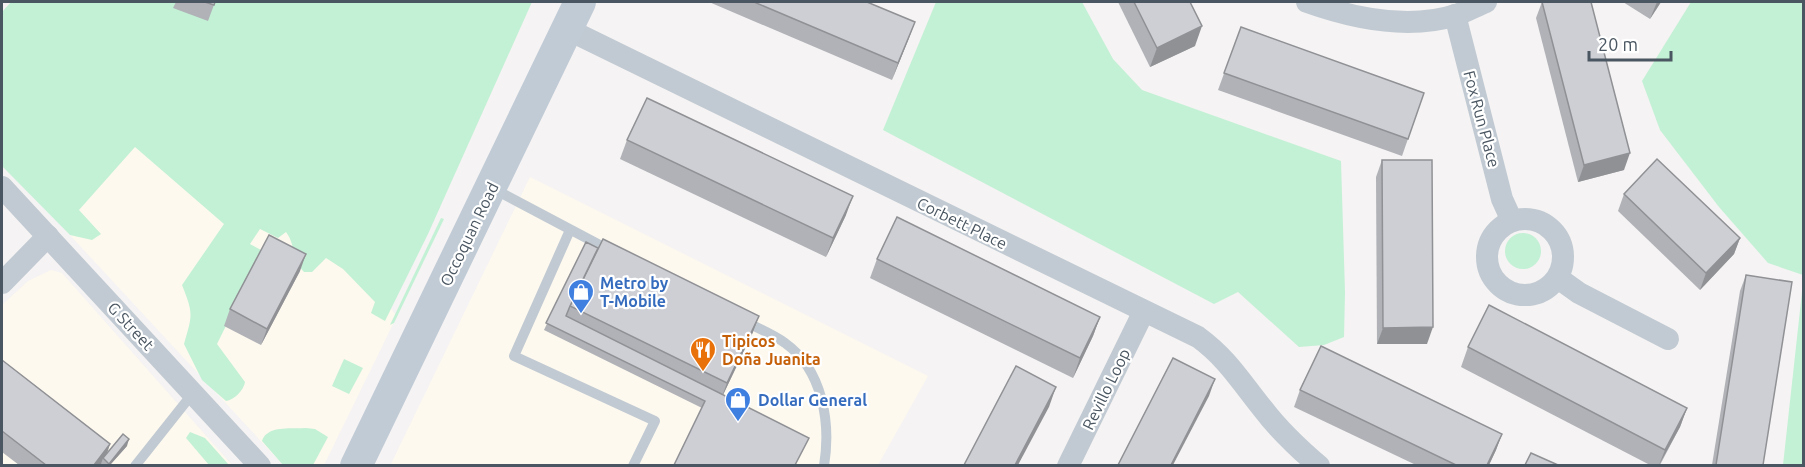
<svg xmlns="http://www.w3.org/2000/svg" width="1805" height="467" font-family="Ubuntu,sans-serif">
<rect width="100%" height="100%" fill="#f5f3f3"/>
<g fill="#fdf9ef">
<polygon points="139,22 397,316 324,465 283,465 43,206"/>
<polygon points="530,177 928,376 878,465 390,466"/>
<polygon points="51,270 62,273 232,465 2,466 2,305 28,281"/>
</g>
<g fill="#c3f1d5">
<path d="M11 2H532L428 234 385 321 371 313 375 302 343 269 326 258 312 272H304C291 258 296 245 286 232L278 238 260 229 250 244 263 251 217 344 245 382C244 390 234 400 226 401L202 380 184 344C192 315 194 315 182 285L224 224 135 147 79 210 101 234 92 240 70 235 2 166V12Z"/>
<polygon points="936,2 1082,2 1113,59 1142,90 1341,161 1345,292 1344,337 1324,345 1299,347 1238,292 1214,304 883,130"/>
<polygon points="1691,2 1803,2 1803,275 1768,263 1719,207 1660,130 1642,81"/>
<polygon points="441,218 444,219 394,323 390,325"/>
<circle cx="1523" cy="251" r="18"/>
<polygon points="1803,283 1803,465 1783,465"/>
<polygon points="344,359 363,368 349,394 332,386"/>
<path d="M306 428 315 429 328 437 313 465H283L262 441C267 425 291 429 306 428Z"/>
<polygon points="190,432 205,438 229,465 209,465 186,438"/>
</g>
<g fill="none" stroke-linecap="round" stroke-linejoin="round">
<g stroke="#c1cad2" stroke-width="10">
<polyline points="492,188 611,251"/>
<polyline points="570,230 514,356 655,421 633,466"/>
<path d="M744 321C757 328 773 334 785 343 823 370 831 423 824 466"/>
<polyline points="135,466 193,393"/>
</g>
<g stroke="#c1cad2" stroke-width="22">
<path d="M1307 2C1352 18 1409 30 1456 15 1466 12 1476 6 1486 2"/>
<polyline points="1455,15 1502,199 1512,221"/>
<path d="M567 29 1198 337C1228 359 1241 382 1263 409 1279 430 1299 449 1319 466"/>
<polyline points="2,187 260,466"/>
<circle cx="1525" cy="257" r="38"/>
<polyline points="1558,278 1579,293 1668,339"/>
<polyline points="2,283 48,236"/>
<polyline points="1068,466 1143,313"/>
</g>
<polyline stroke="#c1cbd6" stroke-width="32" points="356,466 580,2"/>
</g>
<g fill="#b0b2b7">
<polygon points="176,2 215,2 208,21 173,8"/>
<polygon points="709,2 867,2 915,22 892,80"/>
<polygon points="1118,2 1190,2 1195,46 1150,67"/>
<polygon points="1542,2 1624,170 1578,182 1536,18"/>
<polygon points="1623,2 1661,2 1650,19"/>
<polygon points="1241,27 1424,93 1402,156 1218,90"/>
<polygon points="627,140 846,215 826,257 620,159"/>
<polygon points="1382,160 1427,344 1377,344 1376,177"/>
<polygon points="1624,194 1740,238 1734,254 1700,290 1618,211"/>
<polygon points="586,242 753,332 723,395 806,444 702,408 544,330"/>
<polygon points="877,259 1100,317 1093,336 1073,378 870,278"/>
<polygon points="300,271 261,345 224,326 230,309"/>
<polygon points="1746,275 1763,465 1712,465 1740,291"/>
<polygon points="1468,347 1687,408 1680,427 1660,465 1650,465 1461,367"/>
<polygon points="2,360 110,444 106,454 127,446 110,465 101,465 101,464 100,465 19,465 2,452"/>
<polygon points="1300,390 1502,434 1496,450 1489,465 1416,465 1294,407"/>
</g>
<g fill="#909195">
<polygon points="1657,2 1661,2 1650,19"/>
<polygon points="915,22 909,38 892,80 898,63"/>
<polygon points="1202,26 1195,46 1150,67 1157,48"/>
<polygon points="1630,153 1624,170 1578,182 1584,165"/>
<polygon points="853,196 846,215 826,257 833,238"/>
<polygon points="1740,238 1734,254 1700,290 1706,273"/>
<polygon points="306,254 300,271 261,345 267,329"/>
<polygon points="759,316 753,332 721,399 727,383"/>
<polygon points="1100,317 1093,336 1073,378 1080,358"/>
<polygon points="1433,327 1427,344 1377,344 1383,328"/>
<polygon points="1215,379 1209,396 1173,465 1171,465"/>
<polygon points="1056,387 1049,407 1018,465 1015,465"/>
<polygon points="1687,408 1680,427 1659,465 1665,450"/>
<polygon points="1502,434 1496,450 1489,465 1487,465"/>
<polygon points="129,439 127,446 110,465 108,465"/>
<polygon points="110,444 105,460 103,458 101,464 100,465 94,465"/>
</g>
<g fill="#cdcfd5" stroke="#909195" stroke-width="1.5">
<polygon points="205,2 215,2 214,5"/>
<polygon points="754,2 867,2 915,22 898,63"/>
<polygon points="1134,2 1190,2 1202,26 1157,48"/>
<polygon points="1542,2 1591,2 1630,153 1584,165"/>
<polygon points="1241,27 1424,93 1408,139 1224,73"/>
<polygon points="647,98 853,196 833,238 627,140"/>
<polygon points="1657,159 1740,238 1706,273 1624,194"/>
<polygon points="1382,160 1432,160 1433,327 1383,328"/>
<polygon points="897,217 1100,317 1080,358 877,259"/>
<polygon points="269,235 306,254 267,329 230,309"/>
<polygon points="603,239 759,316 727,383 570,306"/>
<polygon points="586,242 598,248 570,306 566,316 809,438 795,465 674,465 705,401 546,323"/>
<polygon points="1746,275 1792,282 1763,465 1716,465"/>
<polygon points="1489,305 1687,408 1665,450 1468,347"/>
<polygon points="1321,346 1502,434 1487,465 1456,465 1300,390"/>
<polygon points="1173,358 1215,379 1171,465 1118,465"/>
<polygon points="2,360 110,444 94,465 46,465 2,431"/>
<polygon points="1016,366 1056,387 1015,465 964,465"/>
<polygon points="123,434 129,439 109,464 103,458"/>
<polygon points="1531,453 1558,465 1525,465"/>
</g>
<defs>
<symbol id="shop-pin" viewBox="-11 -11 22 30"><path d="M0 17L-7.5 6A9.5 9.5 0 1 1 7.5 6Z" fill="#3f7fe0" stroke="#fff"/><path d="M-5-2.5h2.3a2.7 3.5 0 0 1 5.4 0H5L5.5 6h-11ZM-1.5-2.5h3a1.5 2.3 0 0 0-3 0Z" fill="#fff"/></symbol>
<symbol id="restaurant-pin" viewBox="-11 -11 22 30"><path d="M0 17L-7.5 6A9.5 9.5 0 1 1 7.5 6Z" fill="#e8710a" stroke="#fff"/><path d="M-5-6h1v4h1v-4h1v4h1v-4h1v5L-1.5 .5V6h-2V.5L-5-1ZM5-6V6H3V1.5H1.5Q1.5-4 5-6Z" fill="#fff"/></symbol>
</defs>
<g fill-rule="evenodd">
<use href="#shop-pin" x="566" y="277" width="30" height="40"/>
<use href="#restaurant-pin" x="688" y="335" width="30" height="40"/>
<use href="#shop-pin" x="723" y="385" width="30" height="40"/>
</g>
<g text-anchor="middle" stroke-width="4.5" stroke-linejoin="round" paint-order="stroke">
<g font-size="16" fill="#4a5661" stroke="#fff">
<text transform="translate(1482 119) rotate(75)" y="6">Fox Run Place</text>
<text transform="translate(962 223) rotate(26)" y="6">Corbett Place</text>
<text transform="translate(469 234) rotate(-64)" y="6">Occoquan Road</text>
<text transform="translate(131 326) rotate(47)" y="6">G Street</text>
<text transform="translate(1106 389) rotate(-64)" y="6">Revillo Loop</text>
</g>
<g font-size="16" font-weight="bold" fill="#366cbe" stroke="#fff" text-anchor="start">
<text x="600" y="289">Metro by<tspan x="600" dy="18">T-Mobile</tspan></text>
<text x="758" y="406">Dollar General</text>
</g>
<g font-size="16" font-weight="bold" fill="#c56008" stroke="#fff" text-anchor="start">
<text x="722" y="347">Tipicos<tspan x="722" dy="18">Doña Juanita</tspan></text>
</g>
</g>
<rect width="1805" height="467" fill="none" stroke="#4a5661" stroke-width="6"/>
<path d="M1589 51v9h82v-9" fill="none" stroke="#4a5661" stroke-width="3"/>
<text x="1598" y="51" font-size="18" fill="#4a5661" stroke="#ffffff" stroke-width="4.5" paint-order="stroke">20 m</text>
</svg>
